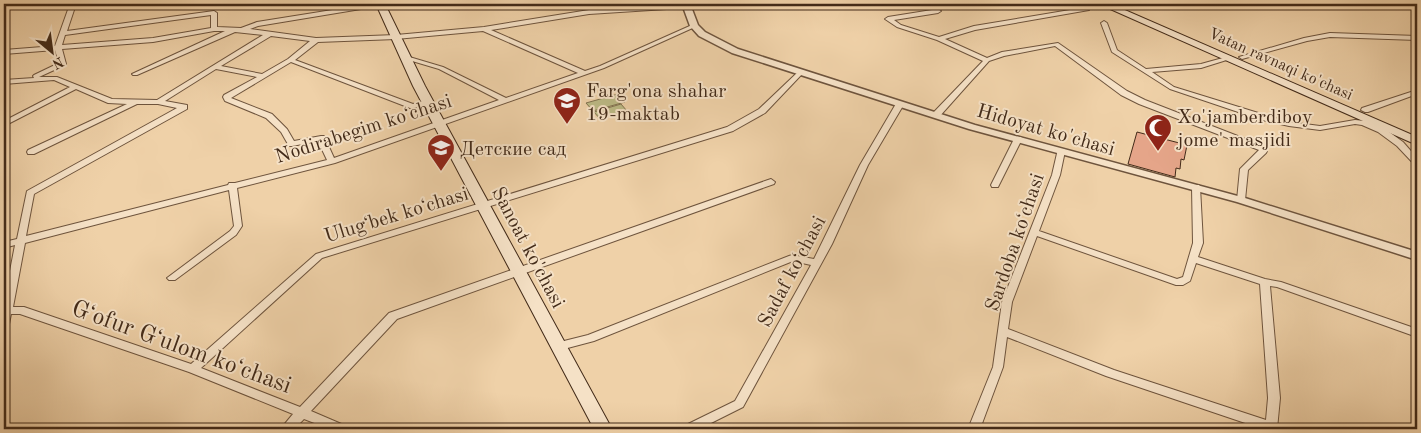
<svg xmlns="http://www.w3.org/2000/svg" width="1421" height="433" font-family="'Old Standard TT',serif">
<rect width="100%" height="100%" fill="#efd1a8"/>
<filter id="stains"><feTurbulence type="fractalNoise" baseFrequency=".004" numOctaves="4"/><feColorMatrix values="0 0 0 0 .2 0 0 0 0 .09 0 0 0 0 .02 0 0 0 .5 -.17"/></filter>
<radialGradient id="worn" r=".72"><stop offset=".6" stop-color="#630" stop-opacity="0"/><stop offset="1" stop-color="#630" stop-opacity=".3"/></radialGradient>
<g fill="#bcba85" stroke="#80724f">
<polygon points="618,94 625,102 593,111 586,103"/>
<polygon points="621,104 627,111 600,119 594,112"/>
</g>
<polygon fill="#e5a589" stroke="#432b19" points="1137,132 1187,145 1184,160 1181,159 1180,169 1176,168 1175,177 1128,164"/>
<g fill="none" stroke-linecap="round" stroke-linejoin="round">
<defs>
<g id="minor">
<path d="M70 4H76L67 31 214 11 217 13V27L241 28 257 22 370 4H382L379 6 258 26 250 29 316 38 396 35 484 27 589 10 689 4H716L713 6 589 14 491 30 585 71 600 66 692 25 697 26 604 68 335 163 237 188 242 226 236 235 175 280H169L167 278 230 231 234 226 229 190 25 243 13 307H24L191 364 316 254 727 127 759 109 799 71H803L804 72 765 113 733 131 322 258 201 368 300 407 389 313 768 180 771 179 775 182 774 184 397 319 311 411 346 426 348 429H330L304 419 294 429H281L283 426 293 414 189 372 20 314H11L8 329 4 330V302L15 245 4 248V242L17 239 27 191 177 108 158 104H137L34 154H28L27 152 28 150 127 104 108 103 76 89 4 126V121L70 87 54 80 4 84V80L34 78 33 76 34 75 59 63 55 50 4 54V50L55 46ZM211 15V28L153 38 62 45 65 35ZM214 31H225L132 74 133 75H137L235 32 263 35 157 100 112 99 57 77H39L65 65 66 64 62 49 153 42ZM483 31 578 73 506 98 443 67 406 56H402V58L439 69 499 100 334 158 324 136H321L294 141 287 129 272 114 231 98 291 62 410 108H413L431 104 432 102 428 100 413 104 295 60 318 42 396 39ZM271 36 310 41 288 59 262 74 221 66ZM216 69 257 77 224 95 223 97 225 101 266 118 281 132 289 146H292L318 141 327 160 235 183H229L228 185 26 236 34 194 187 109V105L165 101Z"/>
<polygon points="923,4 930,4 941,11 938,13 894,20 901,25 939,37 974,26 1082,8 1077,4 1084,4 1089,8 1089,10 975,30 945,39 987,58 1002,52 1058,43 1127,91 1145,100 1266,147 1267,151 1266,153 1248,170 1245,200 1241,203 1237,200 1240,169 1259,150 1139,104 1121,95 1055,46 1004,56 989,61 939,117 933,117 933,113 983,61 937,40 897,27 885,19 888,17 932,10"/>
<polygon points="1104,21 1107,23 1117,50 1146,69 1201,64 1230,56 1233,58 1201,68 1152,72 1174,87 1268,116 1289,122 1320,126 1355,120 1366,121 1378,126 1379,124 1385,124 1385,129 1403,142 1417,158 1417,164 1414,164 1397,146 1378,132 1362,125 1355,124 1320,130 1289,126 1262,120 1170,89 1112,52 1101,23"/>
<polygon points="1330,33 1417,36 1417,40 1330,37 1307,41 1242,59 1239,57 1304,38"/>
<polygon points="1417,90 1417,94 1368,112 1365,112 1361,110 1362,108"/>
<polygon points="897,102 900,102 904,104 868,165 832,244 743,407 699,429 682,429 684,426 735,401 811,265 793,261 594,341 560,350 556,349 555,346 556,343 588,335 789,256 792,255 814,259 860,165"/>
<polygon points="1015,137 1021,137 1022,139 998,187 992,187 991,185"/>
<path d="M1058 149H1064L1065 151 1060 175 1039 231 1177 279 1183 277 1193 243 1192 187 1193 185H1199L1200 187 1203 243 1198 257 1265 279 1281 282 1417 329V337L1277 287 1270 286 1280 398 1277 429H1263L1106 376 1007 337 1003 367 980 429H968L993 367 1002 302 1052 175ZM1037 236 1176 285H1183L1190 281 1196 263 1260 284 1268 398 1266 420 1114 370 1008 329 1012 302Z"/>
</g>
<polygon id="tertiary" points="682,4 690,4 698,25 705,32 738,49 975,125 1245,198 1417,252 1417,260 1237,202 969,129 732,53 699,36 690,26"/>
<g id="secondary">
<polygon points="376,4 385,4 425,86 612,429 594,429 413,86"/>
<polygon points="1099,4 1111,4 1417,137 1417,145"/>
</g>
</defs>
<use href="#minor" stroke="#6e543d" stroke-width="2"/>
<use href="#tertiary" stroke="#6e543d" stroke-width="3"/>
<use href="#secondary" stroke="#432b19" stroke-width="2"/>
<use href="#minor" fill="#f5e1c6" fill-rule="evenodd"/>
<use href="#tertiary" fill="#f5e1c6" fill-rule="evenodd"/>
<use href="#secondary" fill="#f5e1c6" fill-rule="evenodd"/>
</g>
<defs>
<symbol id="school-pin" viewBox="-11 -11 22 30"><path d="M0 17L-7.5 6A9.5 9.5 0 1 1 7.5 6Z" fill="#8f2418" stroke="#f5e1c6"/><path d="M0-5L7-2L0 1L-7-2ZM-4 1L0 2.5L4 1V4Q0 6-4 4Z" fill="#fff"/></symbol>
<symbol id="mosque-pin" viewBox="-11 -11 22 30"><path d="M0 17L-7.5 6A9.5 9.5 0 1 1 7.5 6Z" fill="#8f2418" stroke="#f5e1c6"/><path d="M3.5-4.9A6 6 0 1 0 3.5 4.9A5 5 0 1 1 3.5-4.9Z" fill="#fff"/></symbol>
</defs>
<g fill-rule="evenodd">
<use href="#school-pin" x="551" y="85" width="32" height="43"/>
<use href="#mosque-pin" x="1142" y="112" width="32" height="43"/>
<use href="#school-pin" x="425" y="132" width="32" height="43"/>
</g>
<g text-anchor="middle" stroke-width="4" stroke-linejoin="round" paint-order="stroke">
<g font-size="16" fill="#432b19" stroke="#f5e1c6">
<text transform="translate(1281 63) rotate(24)" y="6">Vatan ravnaqi ko'chasi</text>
</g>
<g font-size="20" fill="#432b19" stroke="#f5e1c6" text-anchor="start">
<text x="586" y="97">Farg'ona shahar<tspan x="586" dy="23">19-maktab</tspan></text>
<text x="1177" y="123">Xo'jamberdiboy<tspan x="1177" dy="23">jome' masjidi</tspan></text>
<text x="460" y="155">Детские сад</text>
</g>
<g font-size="20" fill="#432b19" stroke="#f5e1c6">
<text transform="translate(363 128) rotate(-18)" y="7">Nodirabegim koʻchasi</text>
<text transform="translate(1046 129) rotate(16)" y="7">Hidoyat ko'chasi</text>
<text transform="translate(396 214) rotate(-17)" y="7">Ulugʻbek koʻchasi</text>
<text transform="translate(1014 242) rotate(-71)" y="7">Sardoba koʻchasi</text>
<text transform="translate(529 247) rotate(62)" y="7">Sanoat ko'chasi</text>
<text transform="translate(791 271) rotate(-62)" y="7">Sadaf koʻchasi</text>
</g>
<g font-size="24" fill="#432b19" stroke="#f5e1c6">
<text transform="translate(182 346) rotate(20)" y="8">Gʻofur Gʻulom koʻchasi</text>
</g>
</g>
<rect width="1421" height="433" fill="none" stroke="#efd1a8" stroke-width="20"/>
<rect x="5" y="5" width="1411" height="423" fill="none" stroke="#432b19" stroke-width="2.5"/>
<rect x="10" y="10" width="1401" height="413" fill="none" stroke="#432b19"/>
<g transform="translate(52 52) rotate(151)" stroke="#f5e1c6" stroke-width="4" paint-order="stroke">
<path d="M0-4L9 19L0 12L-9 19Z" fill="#432b19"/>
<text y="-8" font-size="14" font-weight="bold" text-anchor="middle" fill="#432b19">N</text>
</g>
<rect width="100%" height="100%" filter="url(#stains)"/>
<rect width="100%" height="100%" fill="url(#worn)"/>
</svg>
